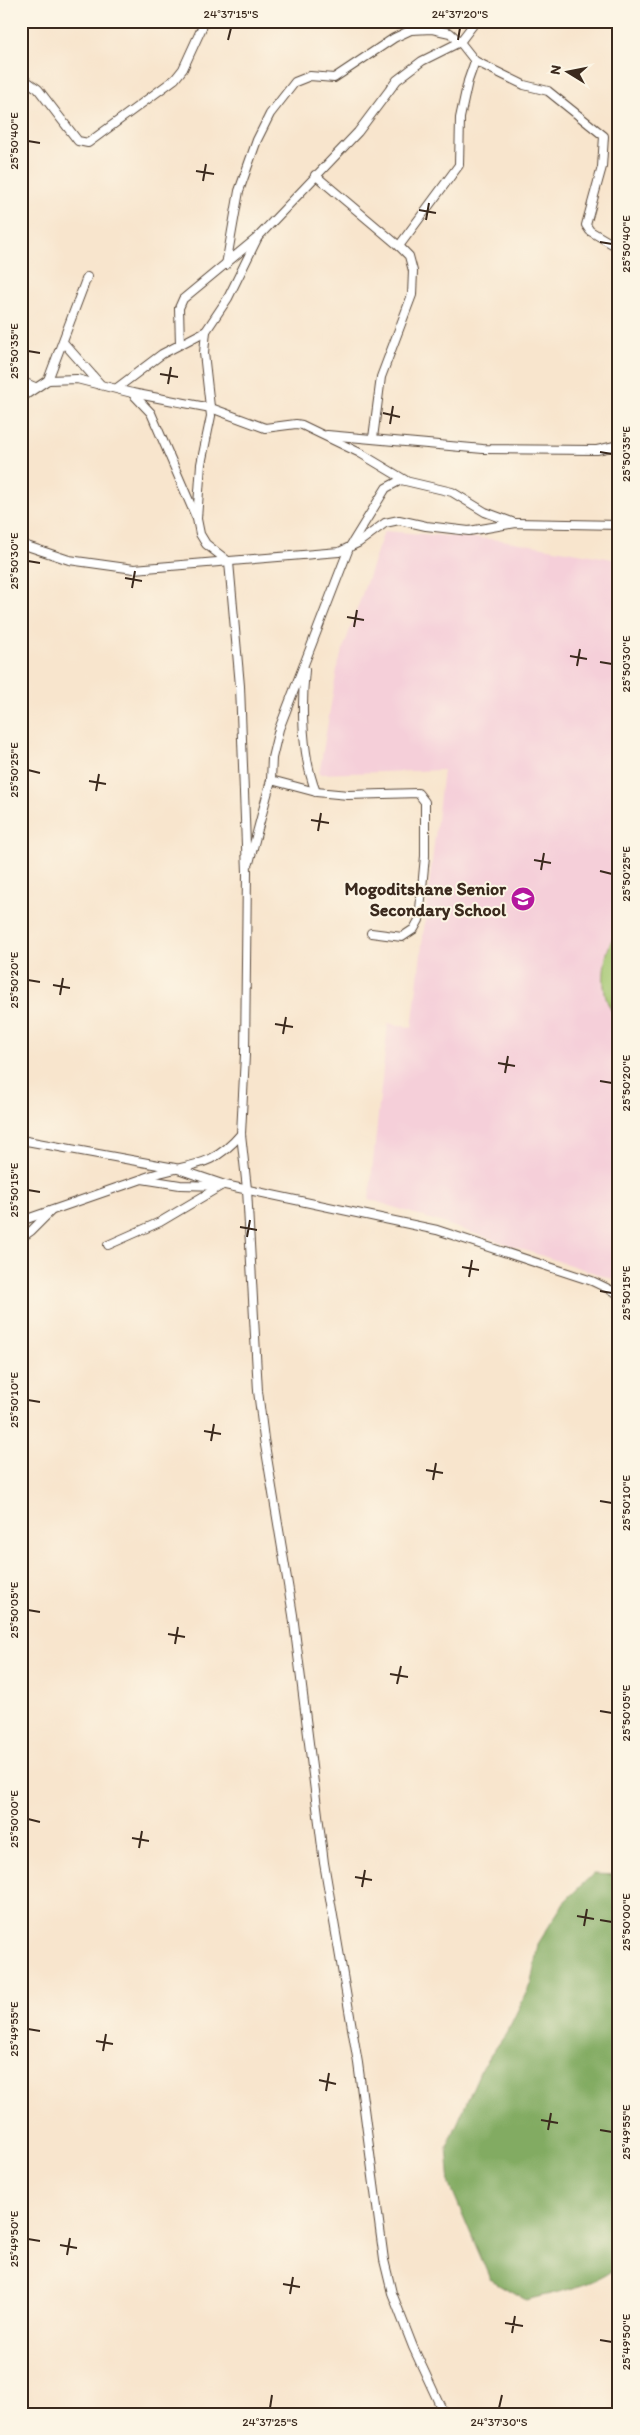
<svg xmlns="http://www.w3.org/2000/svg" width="640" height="2435" font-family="Itim,sans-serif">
<rect width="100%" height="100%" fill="#fcf5e5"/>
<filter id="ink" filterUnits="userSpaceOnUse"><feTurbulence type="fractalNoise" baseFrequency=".02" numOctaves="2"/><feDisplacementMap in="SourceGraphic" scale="10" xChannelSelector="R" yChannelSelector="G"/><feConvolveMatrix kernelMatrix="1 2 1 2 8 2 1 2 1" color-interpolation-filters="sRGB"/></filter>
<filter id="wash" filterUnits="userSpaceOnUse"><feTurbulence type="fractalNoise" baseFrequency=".0096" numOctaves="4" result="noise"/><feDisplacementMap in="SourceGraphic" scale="20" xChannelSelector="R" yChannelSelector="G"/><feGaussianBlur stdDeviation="1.12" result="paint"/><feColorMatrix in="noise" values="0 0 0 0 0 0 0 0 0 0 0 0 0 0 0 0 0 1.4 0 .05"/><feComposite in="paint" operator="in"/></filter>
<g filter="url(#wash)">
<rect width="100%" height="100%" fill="#f8e5cd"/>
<polygon fill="#f5cfd9" points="384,531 502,540 619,560 619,1281 369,1199 388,1023 412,1028 443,770 319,774 338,664"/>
<path fill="#a3c66f" stroke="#6f7846" d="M619 930V1035L617 1034C620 1016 611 1015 606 998 601 979 604 945 619 930Z"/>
<path fill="#82ab62" stroke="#5e6a40" d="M593 1874 619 1875V2264C601 2285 552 2293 526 2300L490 2279 450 2185 447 2147 482 2067 506 2034 531 1983 538 1944 564 1902Z"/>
</g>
<g filter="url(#ink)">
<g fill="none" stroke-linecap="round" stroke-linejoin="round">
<defs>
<g id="street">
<polyline points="21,77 38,89 78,141 88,143 175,79 183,69 205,21"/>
<polyline points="315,175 399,246 409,256 413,271 412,295 381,377 373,438"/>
<polyline points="258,237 228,298 206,331 204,353 211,416 201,464 197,519 200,534 206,544 229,562 240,686 247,872 245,1055 241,1134 247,1189 258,1391 264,1439 293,1615 324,1863 358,2063 384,2260 392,2293 413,2347 444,2414"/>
<polyline points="399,246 459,165 460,118 468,81 475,61"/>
<polyline points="226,265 239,191 257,140 270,114 295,82 310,76 334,78 394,38 411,30 432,29 450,33 460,42 475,61 524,85 548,91 604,136 602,167 586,225 590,231 619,248"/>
<polyline points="63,342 101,385"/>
<polyline points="180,344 179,308 183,299 258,237 358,132 397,80 422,61 460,42 476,21"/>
<polyline points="48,380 87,277"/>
<polyline points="21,381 35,387"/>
<polyline points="117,388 162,354 206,331"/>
<polyline points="132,393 151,413 196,517"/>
<polyline points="21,398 48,380 77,379 132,393 211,408 265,428 296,424 302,425 360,453 405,480"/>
<polyline points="327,435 483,449 597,450 619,445"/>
<polyline points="21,544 69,560 134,569 339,552 358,543 385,523 399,520 426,526 469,531 516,523 619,525"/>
<path d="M305 670C301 707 302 757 316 792"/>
<polyline points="271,780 272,758 279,729 349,548 386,488 401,480 452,492 485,512 512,522"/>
<polyline points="249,863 271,780 316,792 348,795 418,793 425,802 425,856 419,920 414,929 402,937 371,933"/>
<polyline points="21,1140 175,1168 225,1185 437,1230 592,1281 619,1294"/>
<path d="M144 1178C186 1162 209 1172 241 1134"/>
<polyline points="21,1221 142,1179 180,1185 221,1186"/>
<polyline points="21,1238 31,1231 51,1211"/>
<polyline points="108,1245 160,1222 219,1187"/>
<polyline points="21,1288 24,1287"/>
</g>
</defs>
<use href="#street" stroke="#574638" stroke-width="10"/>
<use href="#street" stroke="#fff" stroke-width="8"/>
</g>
</g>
<path fill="none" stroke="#3b2a1e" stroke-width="2" d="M228 40 231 28M458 40 460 28M28 141 40 143M196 171 214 174M203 181 206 164M419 210 436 213M426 220 429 203M600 242 612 244M28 351 40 353M160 374 178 377M168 384 171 367M383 413 400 417M390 424 393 406M600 452 612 454M28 561 40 563M125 578 142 581M132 588 135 571M347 617 364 620M354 627 357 610M570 656 587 659M600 662 612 664M577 666 580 649M28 770 40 773M89 781 106 784M96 791 99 774M311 820 329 823M318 831 321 813M534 860 551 863M541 870 544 853M600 871 612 874M28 980 40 982M53 985 70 988M60 995 63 978M275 1024 293 1027M283 1034 286 1017M498 1063 515 1066M505 1073 508 1056M600 1081 612 1083M28 1190 40 1192M240 1227 257 1230M247 1237 250 1220M462 1267 479 1270M469 1277 472 1260M600 1291 612 1293M28 1400 40 1402M204 1431 221 1434M211 1441 214 1424M426 1470 443 1473M433 1480 436 1463M600 1501 612 1503M28 1610 40 1612M168 1634 185 1637M175 1644 178 1627M390 1674 408 1677M397 1684 401 1666M600 1711 612 1713M28 1819 40 1822M132 1838 149 1841M139 1848 142 1831M355 1877 372 1880M362 1887 365 1870M577 1916 594 1919M600 1920 612 1922M584 1926 587 1909M28 2029 40 2031M96 2041 113 2044M103 2051 106 2034M319 2080 336 2084M326 2091 329 2073M541 2120 558 2123M548 2130 551 2113M600 2130 612 2132M28 2239 40 2241M60 2245 77 2248M67 2255 70 2238M283 2284 300 2287M290 2294 293 2277M505 2323 523 2326M512 2333 515 2316M600 2340 612 2342M270 2408 272 2395M499 2408 502 2395"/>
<defs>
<symbol id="school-disc" viewBox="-11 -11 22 22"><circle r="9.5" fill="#b5179e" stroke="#fcf5e5"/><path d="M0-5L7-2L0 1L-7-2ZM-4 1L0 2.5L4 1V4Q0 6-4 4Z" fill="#fff"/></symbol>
</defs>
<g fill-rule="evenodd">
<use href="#school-disc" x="509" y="885" width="28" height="28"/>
</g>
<g text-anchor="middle" stroke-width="4" stroke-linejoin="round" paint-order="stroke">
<g font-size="18" font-weight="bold" fill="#3b2a1e" stroke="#fcf5e5" text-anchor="end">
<text x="506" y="895">Mogoditshane Senior<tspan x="506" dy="21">Secondary School</tspan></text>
</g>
</g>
<rect width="640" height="2435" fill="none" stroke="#fcf5e5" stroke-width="55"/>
<g transform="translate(568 72) rotate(280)" stroke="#fcf5e5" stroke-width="4" paint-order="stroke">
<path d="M0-4L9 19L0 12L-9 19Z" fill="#3b2a1e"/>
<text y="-8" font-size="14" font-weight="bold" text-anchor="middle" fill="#3b2a1e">N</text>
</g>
<rect x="28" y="28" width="584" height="2380" fill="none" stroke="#3b2a1e" stroke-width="2"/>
<g font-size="12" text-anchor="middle" fill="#3b2a1e">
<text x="231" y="18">24°37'15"S</text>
<text x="460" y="18">24°37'20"S</text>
<text transform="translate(14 141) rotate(-90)" y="4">25°50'40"E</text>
<text transform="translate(626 244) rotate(-90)" y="4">25°50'40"E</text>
<text transform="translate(14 351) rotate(-90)" y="4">25°50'35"E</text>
<text transform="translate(626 454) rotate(-90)" y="4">25°50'35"E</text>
<text transform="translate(14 561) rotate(-90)" y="4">25°50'30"E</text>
<text transform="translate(626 664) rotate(-90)" y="4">25°50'30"E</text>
<text transform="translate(14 770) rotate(-90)" y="4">25°50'25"E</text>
<text transform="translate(626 874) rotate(-90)" y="4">25°50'25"E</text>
<text transform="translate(14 980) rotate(-90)" y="4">25°50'20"E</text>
<text transform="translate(626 1083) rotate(-90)" y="4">25°50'20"E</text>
<text transform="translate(14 1190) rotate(-90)" y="4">25°50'15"E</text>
<text transform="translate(626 1293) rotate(-90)" y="4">25°50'15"E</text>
<text transform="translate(14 1400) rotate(-90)" y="4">25°50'10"E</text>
<text transform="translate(626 1503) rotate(-90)" y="4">25°50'10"E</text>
<text transform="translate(14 1610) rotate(-90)" y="4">25°50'05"E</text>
<text transform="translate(626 1713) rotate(-90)" y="4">25°50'05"E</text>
<text transform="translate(14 1819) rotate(-90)" y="4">25°50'00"E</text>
<text transform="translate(626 1922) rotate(-90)" y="4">25°50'00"E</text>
<text transform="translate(14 2029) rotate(-90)" y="4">25°49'55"E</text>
<text transform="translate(626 2132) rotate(-90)" y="4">25°49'55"E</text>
<text transform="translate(14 2239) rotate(-90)" y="4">25°49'50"E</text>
<text transform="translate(626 2342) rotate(-90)" y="4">25°49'50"E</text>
<text x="270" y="2426">24°37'25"S</text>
<text x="499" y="2426">24°37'30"S</text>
</g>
</svg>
